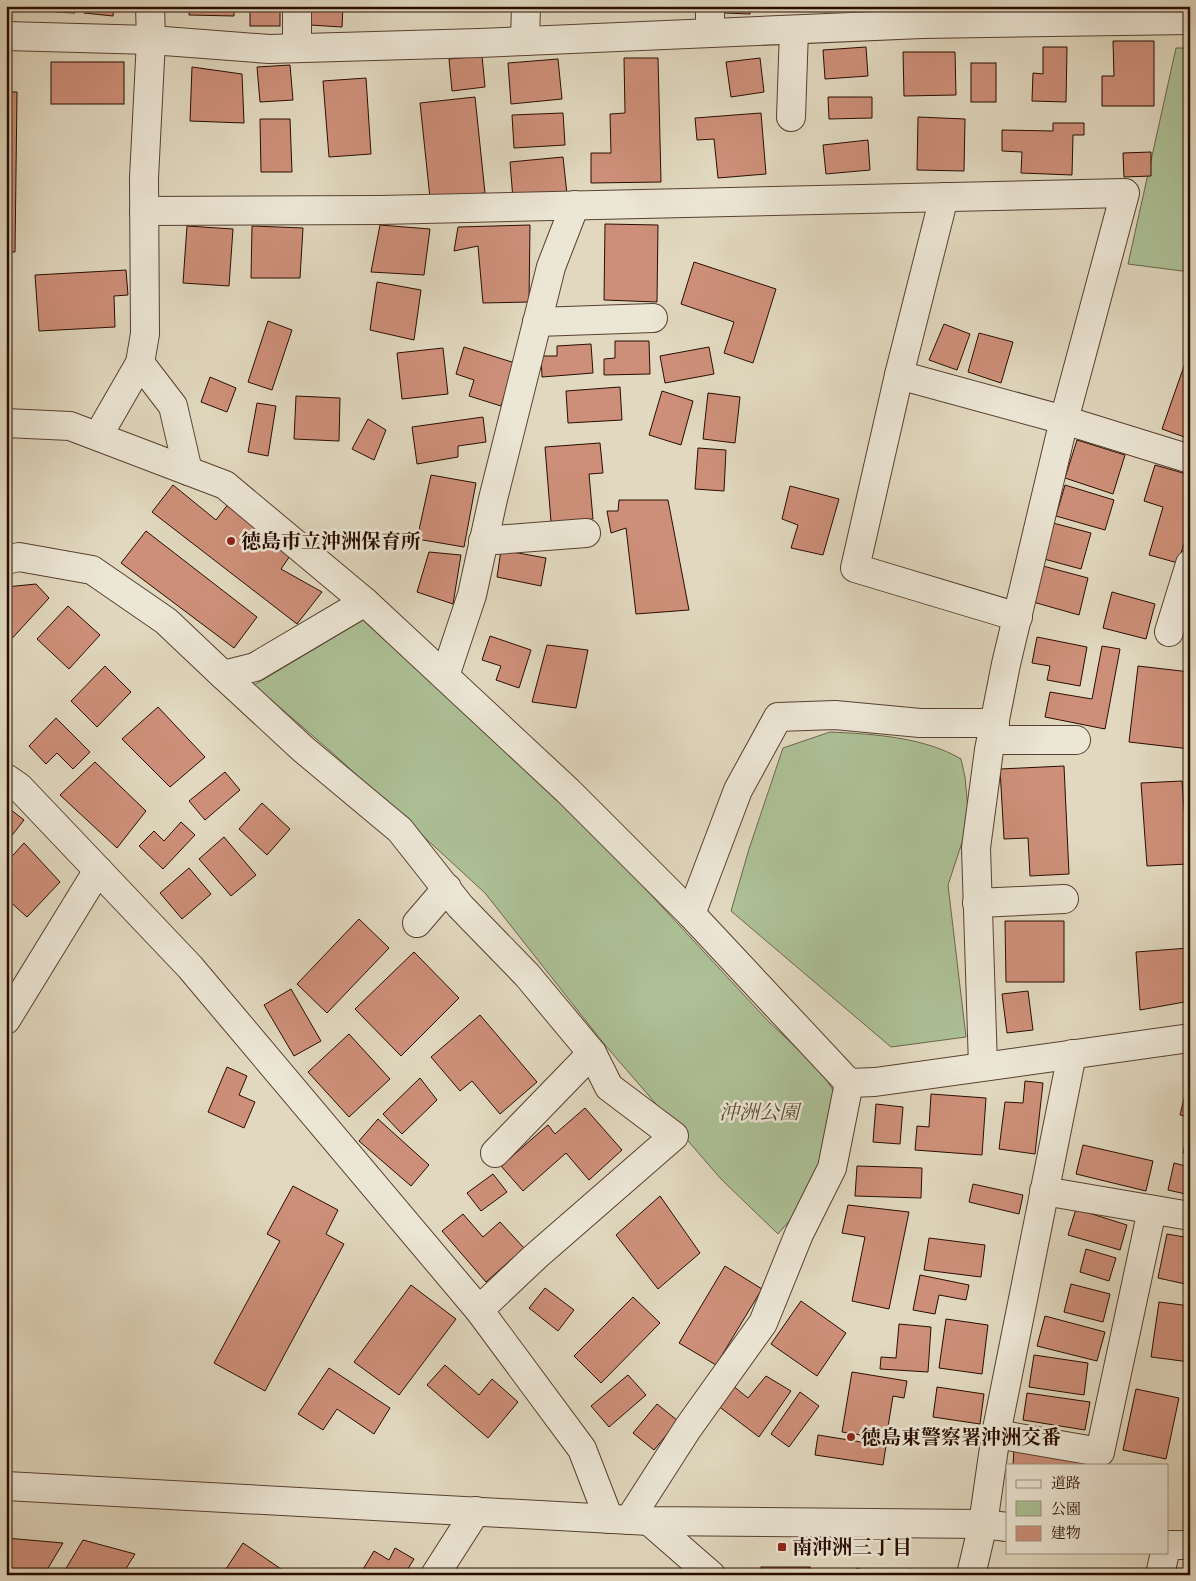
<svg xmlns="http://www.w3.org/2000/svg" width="1196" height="1581" font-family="'Gentium Book Plus','Noto Serif JP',serif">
<rect width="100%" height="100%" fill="#e1d8bf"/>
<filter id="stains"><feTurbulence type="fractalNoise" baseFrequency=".004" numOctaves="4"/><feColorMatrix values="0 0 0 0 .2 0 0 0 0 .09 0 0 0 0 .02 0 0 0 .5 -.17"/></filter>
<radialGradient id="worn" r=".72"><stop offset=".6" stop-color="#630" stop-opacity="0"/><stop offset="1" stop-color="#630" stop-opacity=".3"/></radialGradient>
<g fill="#adc096" stroke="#6b664b">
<polygon points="1176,48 1190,48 1190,272 1128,264"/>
<polygon points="363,620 555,795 627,869 768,1021 822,1072 834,1092 830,1173 778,1234 721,1179 605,1045 485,893 336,756 254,685"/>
<path d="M830 732C873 734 924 737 961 759L965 777 969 821 948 885 966 1037 891 1047 731 911 749 849 783 748Z"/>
</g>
<g fill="#cd8f79" stroke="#290d00">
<polygon points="55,6 75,6 75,13 55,12"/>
<polygon points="84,6 114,6 113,16 84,13"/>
<polygon points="190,6 234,6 234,16 189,15"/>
<rect x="250" y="6" width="30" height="20"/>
<polygon points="312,6 343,6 342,27 310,25"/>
<polygon points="725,6 751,6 750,14 725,13"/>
<polygon points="779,6 812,6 812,10 779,9"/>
<polygon points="1113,41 1154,41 1154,106 1102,106 1102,76 1114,76"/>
<polygon points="866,47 868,76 825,79 823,50"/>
<polygon points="1043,47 1067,47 1066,102 1032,101 1033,73 1043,74"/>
<polygon points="903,52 955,52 956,95 904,96"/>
<polygon points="482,56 485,87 452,91 449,59"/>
<polygon points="624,58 658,58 661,182 591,183 591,153 611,153 610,114 625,113"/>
<polygon points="760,58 764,92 731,97 726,62"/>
<polygon points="558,59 562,99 511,104 508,63"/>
<rect x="51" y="62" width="73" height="42"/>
<rect x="971" y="63" width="25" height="39"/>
<polygon points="290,65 293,100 260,102 257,67"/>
<polygon points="192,67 242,74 244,123 190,121"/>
<polygon points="366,78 371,154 329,157 323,81"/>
<polygon points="6,92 17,92 15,252 6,252"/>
<polygon points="475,97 485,193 430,198 420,103"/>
<polygon points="828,97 872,97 872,118 829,119"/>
<polygon points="563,113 565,145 514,148 512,115"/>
<polygon points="761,113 766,174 718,178 714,139 697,140 695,118"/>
<polygon points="918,117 965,119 964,171 917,170"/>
<polygon points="260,119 290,119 292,172 261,172"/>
<polygon points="1053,123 1084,123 1084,135 1073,135 1072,175 1021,173 1022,152 1002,151 1002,130 1053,131"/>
<polygon points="868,140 870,170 826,174 823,145"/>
<polygon points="1151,152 1151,176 1124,177 1123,153"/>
<polygon points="563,157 567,194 513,199 510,162"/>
<polygon points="605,224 658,225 657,302 604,300"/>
<polygon points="380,225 430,229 424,275 371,272"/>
<polygon points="530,225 529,302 483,303 478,246 454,251 458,227"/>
<polygon points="187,226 233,229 229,286 183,283"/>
<polygon points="252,226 303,228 300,278 251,278"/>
<polygon points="694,262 776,289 753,363 724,353 734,322 681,304"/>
<polygon points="126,270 128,295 114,296 115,327 39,331 35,275"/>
<polygon points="377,282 421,290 414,340 370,330"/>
<polygon points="268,321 292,330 272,390 248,382"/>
<polygon points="944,324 970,334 957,370 929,360"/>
<polygon points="979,333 1013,342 1001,383 968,372"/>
<polygon points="615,341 649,341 650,374 604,375 604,359 615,358"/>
<polygon points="591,344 593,373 542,377 541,356 557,356 557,346"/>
<polygon points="464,347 515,363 501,406 469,396 474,380 456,374"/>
<polygon points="709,347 714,374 665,383 660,356"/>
<polygon points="443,348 448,394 402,399 397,353"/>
<polygon points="1190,349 1190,439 1162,429"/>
<polygon points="210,377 236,388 227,412 201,402"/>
<polygon points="620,387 622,420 568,423 566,391"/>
<polygon points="662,391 693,401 681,445 649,435"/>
<polygon points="708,393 740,397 735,443 703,439"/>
<polygon points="296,396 340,398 339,441 294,439"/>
<polygon points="257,403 276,406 268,456 248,452"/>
<polygon points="483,417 486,442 458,446 458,457 417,464 412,427"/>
<polygon points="368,419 386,430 374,460 352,449"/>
<polygon points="1077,440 1125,455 1113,494 1065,478"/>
<polygon points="600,443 603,473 589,474 593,519 551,522 545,447"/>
<polygon points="698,448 726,450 724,491 695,489"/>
<polygon points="1155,465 1190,475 1190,524 1178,563 1149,555 1163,507 1144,501"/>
<polygon points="431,475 476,483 464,547 417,539"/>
<polygon points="173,485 216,520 229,503 292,553 281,569 322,592 297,624 152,512"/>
<polygon points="1065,485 1114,500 1105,530 1056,516"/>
<polygon points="790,486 839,499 823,555 791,548 798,525 782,519"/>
<polygon points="619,500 668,500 689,610 636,614 626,528 611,533 607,511 618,511"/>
<polygon points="1053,523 1091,533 1081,569 1044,559"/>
<polygon points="146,531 257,617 234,648 121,563"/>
<polygon points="501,550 546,558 541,586 497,577"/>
<polygon points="429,552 461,555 453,604 417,592"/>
<polygon points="1043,566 1088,578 1079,615 1033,602"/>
<polygon points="36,584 49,598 7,644 6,587"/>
<polygon points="1112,592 1155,604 1146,639 1103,628"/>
<polygon points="68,606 100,635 69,669 37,639"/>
<polygon points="490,636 531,650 519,688 496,680 501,666 482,660"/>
<polygon points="1037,637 1087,647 1080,686 1047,680 1050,666 1032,663"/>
<polygon points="547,645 588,650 576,708 532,702"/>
<polygon points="1102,646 1120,649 1105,729 1045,717 1050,692 1092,699"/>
<polygon points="105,666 131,692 97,727 71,701"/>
<polygon points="1138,666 1190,672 1190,749 1129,742"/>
<polygon points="158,707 205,757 170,787 122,739"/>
<polygon points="56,718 90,752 73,769 57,753 46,764 29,746"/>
<polygon points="95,762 146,811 117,848 60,795"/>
<polygon points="1064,766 1069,874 1030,876 1028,838 1004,839 1000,769"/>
<polygon points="225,772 240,790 205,820 189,801"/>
<polygon points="1182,781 1188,864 1147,866 1141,783"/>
<polygon points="262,803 290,829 267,855 239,829"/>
<polygon points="6,806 24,820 6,843"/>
<polygon points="181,822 195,835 163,869 139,846 154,831 164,841"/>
<polygon points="224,837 256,875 231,896 199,859"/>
<polygon points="24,843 60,882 27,917 6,898 6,863"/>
<polygon points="189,868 211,894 182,919 160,893"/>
<polygon points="359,919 389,948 327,1013 297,984"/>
<polygon points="1005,921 1064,921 1064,982 1006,982"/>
<polygon points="1189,948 1190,1001 1140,1010 1136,952"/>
<polygon points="414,952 459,998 401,1056 355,1009"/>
<polygon points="291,989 321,1041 294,1056 264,1005"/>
<polygon points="1028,991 1033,1030 1007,1033 1002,994"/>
<polygon points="480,1015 537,1082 500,1114 472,1081 460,1091 431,1057"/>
<polygon points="349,1034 390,1079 349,1117 308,1072"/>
<polygon points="227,1067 247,1076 239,1095 255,1102 244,1128 208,1112"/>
<polygon points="420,1078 437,1100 402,1134 383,1114"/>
<polygon points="1025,1081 1043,1083 1035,1154 999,1149 1005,1102 1023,1103"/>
<polygon points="1187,1086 1190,1087 1190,1117 1180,1115"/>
<polygon points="931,1094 986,1098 982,1155 915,1150 917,1126 929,1127"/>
<polygon points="876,1104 903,1107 900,1144 873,1142"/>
<polygon points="585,1108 622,1150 589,1180 566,1153 523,1191 501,1166 548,1125 555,1134"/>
<polygon points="378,1119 429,1165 411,1186 359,1141"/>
<polygon points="1188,1128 1190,1129 1190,1154 1183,1153"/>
<polygon points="1083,1145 1153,1161 1146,1191 1076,1174"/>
<polygon points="1174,1163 1190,1167 1190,1195 1168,1190"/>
<polygon points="857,1166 922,1168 921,1198 855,1196"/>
<polygon points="493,1174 507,1192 481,1211 467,1193"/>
<polygon points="973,1184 1023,1195 1019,1214 969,1202"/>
<polygon points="293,1186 338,1210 326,1234 344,1244 265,1391 214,1363 280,1241 267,1234"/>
<polygon points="660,1196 700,1253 658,1289 616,1235"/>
<polygon points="848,1205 909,1212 889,1309 852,1301 865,1237 842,1233"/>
<polygon points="1076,1209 1127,1225 1120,1250 1068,1235"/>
<polygon points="463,1214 483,1237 500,1222 524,1248 486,1282 442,1231"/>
<polygon points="1167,1234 1190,1238 1190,1285 1158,1278"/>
<polygon points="929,1238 985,1245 981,1277 924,1270"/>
<polygon points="1086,1249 1116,1258 1109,1281 1080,1272"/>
<polygon points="725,1266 762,1289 716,1365 679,1343"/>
<polygon points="920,1275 969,1285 966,1300 939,1295 935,1314 913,1310"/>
<polygon points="1071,1284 1110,1294 1103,1322 1064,1312"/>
<polygon points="411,1285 456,1319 399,1395 354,1362"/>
<polygon points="545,1288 574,1310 558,1331 529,1308"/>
<polygon points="633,1297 660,1323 601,1383 574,1356"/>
<polygon points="801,1301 846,1333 817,1376 771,1344"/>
<polygon points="1159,1302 1190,1306 1190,1362 1151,1357"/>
<polygon points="1045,1316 1105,1332 1097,1361 1037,1346"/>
<polygon points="946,1319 988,1325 982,1374 939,1368"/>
<polygon points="899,1324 931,1327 928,1372 880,1369 881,1357 896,1358"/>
<polygon points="1034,1355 1088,1363 1084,1395 1029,1387"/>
<polygon points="445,1365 479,1395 492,1379 518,1402 488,1438 427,1385"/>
<polygon points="329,1368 390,1408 374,1434 337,1409 323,1430 298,1414"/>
<polygon points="852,1372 907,1381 904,1398 893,1396 886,1439 842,1432"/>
<polygon points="628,1375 646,1395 609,1427 591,1406"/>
<polygon points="766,1376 791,1391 759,1437 717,1405 732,1385 748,1398"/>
<polygon points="937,1387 984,1394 980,1424 933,1417"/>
<polygon points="1136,1389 1179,1398 1166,1459 1123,1450"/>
<polygon points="800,1392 819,1406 789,1447 771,1434"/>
<polygon points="1027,1393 1090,1402 1085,1430 1023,1420"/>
<polygon points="657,1404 678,1421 654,1450 633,1433"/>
<polygon points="818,1435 886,1446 883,1465 815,1455"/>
<polygon points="1014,1448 1086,1461 1086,1465 1013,1465"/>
<polygon points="6,1538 63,1543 44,1575 6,1575"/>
<polygon points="83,1540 135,1554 122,1575 62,1575"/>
<polygon points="243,1543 284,1571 281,1575 222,1575"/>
<polygon points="395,1548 414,1559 404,1575 369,1575 362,1571 374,1551 389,1560"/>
<rect x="761" y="1567" width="49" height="8"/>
<polygon points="857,1568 875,1575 854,1575"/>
<polygon points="909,1569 948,1575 909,1575"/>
</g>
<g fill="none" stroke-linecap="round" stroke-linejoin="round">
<defs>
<g id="minor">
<polyline points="710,33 710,6"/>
<polyline points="6,36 151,40 269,49 479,43 922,24 1190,20"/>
<polyline points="525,41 526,6"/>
<polyline points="297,48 297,6"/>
<polyline points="791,117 794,30"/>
<polyline points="944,197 899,375 1064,420 1190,459"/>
<polyline points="144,211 380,210 1125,193 1064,420 1006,664 989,750 976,848 983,1066"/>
<polyline points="537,322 653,318"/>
<polyline points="140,363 173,406 188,471"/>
<polyline points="899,375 855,568 1018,617"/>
<polyline points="6,423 70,426 225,485 365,602 568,791 691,914 849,1083 875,1082 1190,1038"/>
<polyline points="98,436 140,363 145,334 144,178 151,40 150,6"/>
<polyline points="483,541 586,533"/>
<polyline points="6,560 19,557 92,570 166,621 223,675 255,667 365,602"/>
<polyline points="1169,632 1190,564"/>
<polyline points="223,675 303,749 400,830 460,906 527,975 592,1053 609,1087 674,1136 535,1257 479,1310"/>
<polyline points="445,676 472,595 493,499 551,267 575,205"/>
<polyline points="992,740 1076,740"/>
<polyline points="6,778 19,787 190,967 479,1310 582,1449 609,1519"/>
<polyline points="977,903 1064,899"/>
<polyline points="691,914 738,790 778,717 835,715 920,723 995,723"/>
<polyline points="417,923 447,888"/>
<polyline points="6,1020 98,870"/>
<polyline points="495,1153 592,1053"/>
<polyline points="1044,1191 1190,1216"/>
<polyline points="996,1434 1100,1452 1152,1210"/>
<polyline points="6,1486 649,1521 983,1524 1007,1527"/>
<polyline points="629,1520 688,1428 763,1323 799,1234 832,1168 849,1083"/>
<polyline points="649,1521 711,1575"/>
<polyline points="1167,1545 1190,1545"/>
<polyline points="435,1575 476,1511"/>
<polyline points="971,1575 983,1524 996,1434 1072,1054"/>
<polyline points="1160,1575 1165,1552"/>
</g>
</defs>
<use href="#minor" stroke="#574030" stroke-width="30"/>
<use href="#minor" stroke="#ece6d5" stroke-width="28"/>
</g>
<g fill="#8f2418" stroke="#ece6d5" stroke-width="2">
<circle cx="231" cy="541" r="5"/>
<circle cx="851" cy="1437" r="5"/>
<rect x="777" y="1542" width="10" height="10" rx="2.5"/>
</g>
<g text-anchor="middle" stroke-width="5" stroke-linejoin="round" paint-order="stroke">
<g font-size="20" font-weight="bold" fill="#290d00" stroke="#ece6d5" text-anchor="start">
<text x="241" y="548">徳島市立沖洲保育所</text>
<text x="861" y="1444">徳島東警察署沖洲交番</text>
<text x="792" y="1554">南沖洲三丁目</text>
</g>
<g font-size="20" font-style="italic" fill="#574c34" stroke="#ece6d5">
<text x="759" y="1119">沖洲公園</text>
</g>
</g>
<rect width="1196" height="1581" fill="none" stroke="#e1d8bf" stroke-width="25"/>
<rect x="8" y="8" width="1181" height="1566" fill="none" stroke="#290d00" stroke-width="2.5"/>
<rect x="12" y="12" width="1171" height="1556" fill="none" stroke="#290d00"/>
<rect x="1006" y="1464" width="162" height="90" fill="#ece6d5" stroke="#9e8f80"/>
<rect x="1016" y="1480" width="25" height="8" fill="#ece6d5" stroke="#9e8f80"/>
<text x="1051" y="1488" font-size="15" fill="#290d00">道路</text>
<rect x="1016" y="1501" width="25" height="15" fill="#adc096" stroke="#9e8f80"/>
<text x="1051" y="1514" font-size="15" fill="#290d00">公園</text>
<rect x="1016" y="1526" width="25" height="15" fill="#cd8f79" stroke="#9e8f80"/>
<text x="1051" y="1538" font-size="15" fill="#290d00">建物</text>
<rect width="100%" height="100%" filter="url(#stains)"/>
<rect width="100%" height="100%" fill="url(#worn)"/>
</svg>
